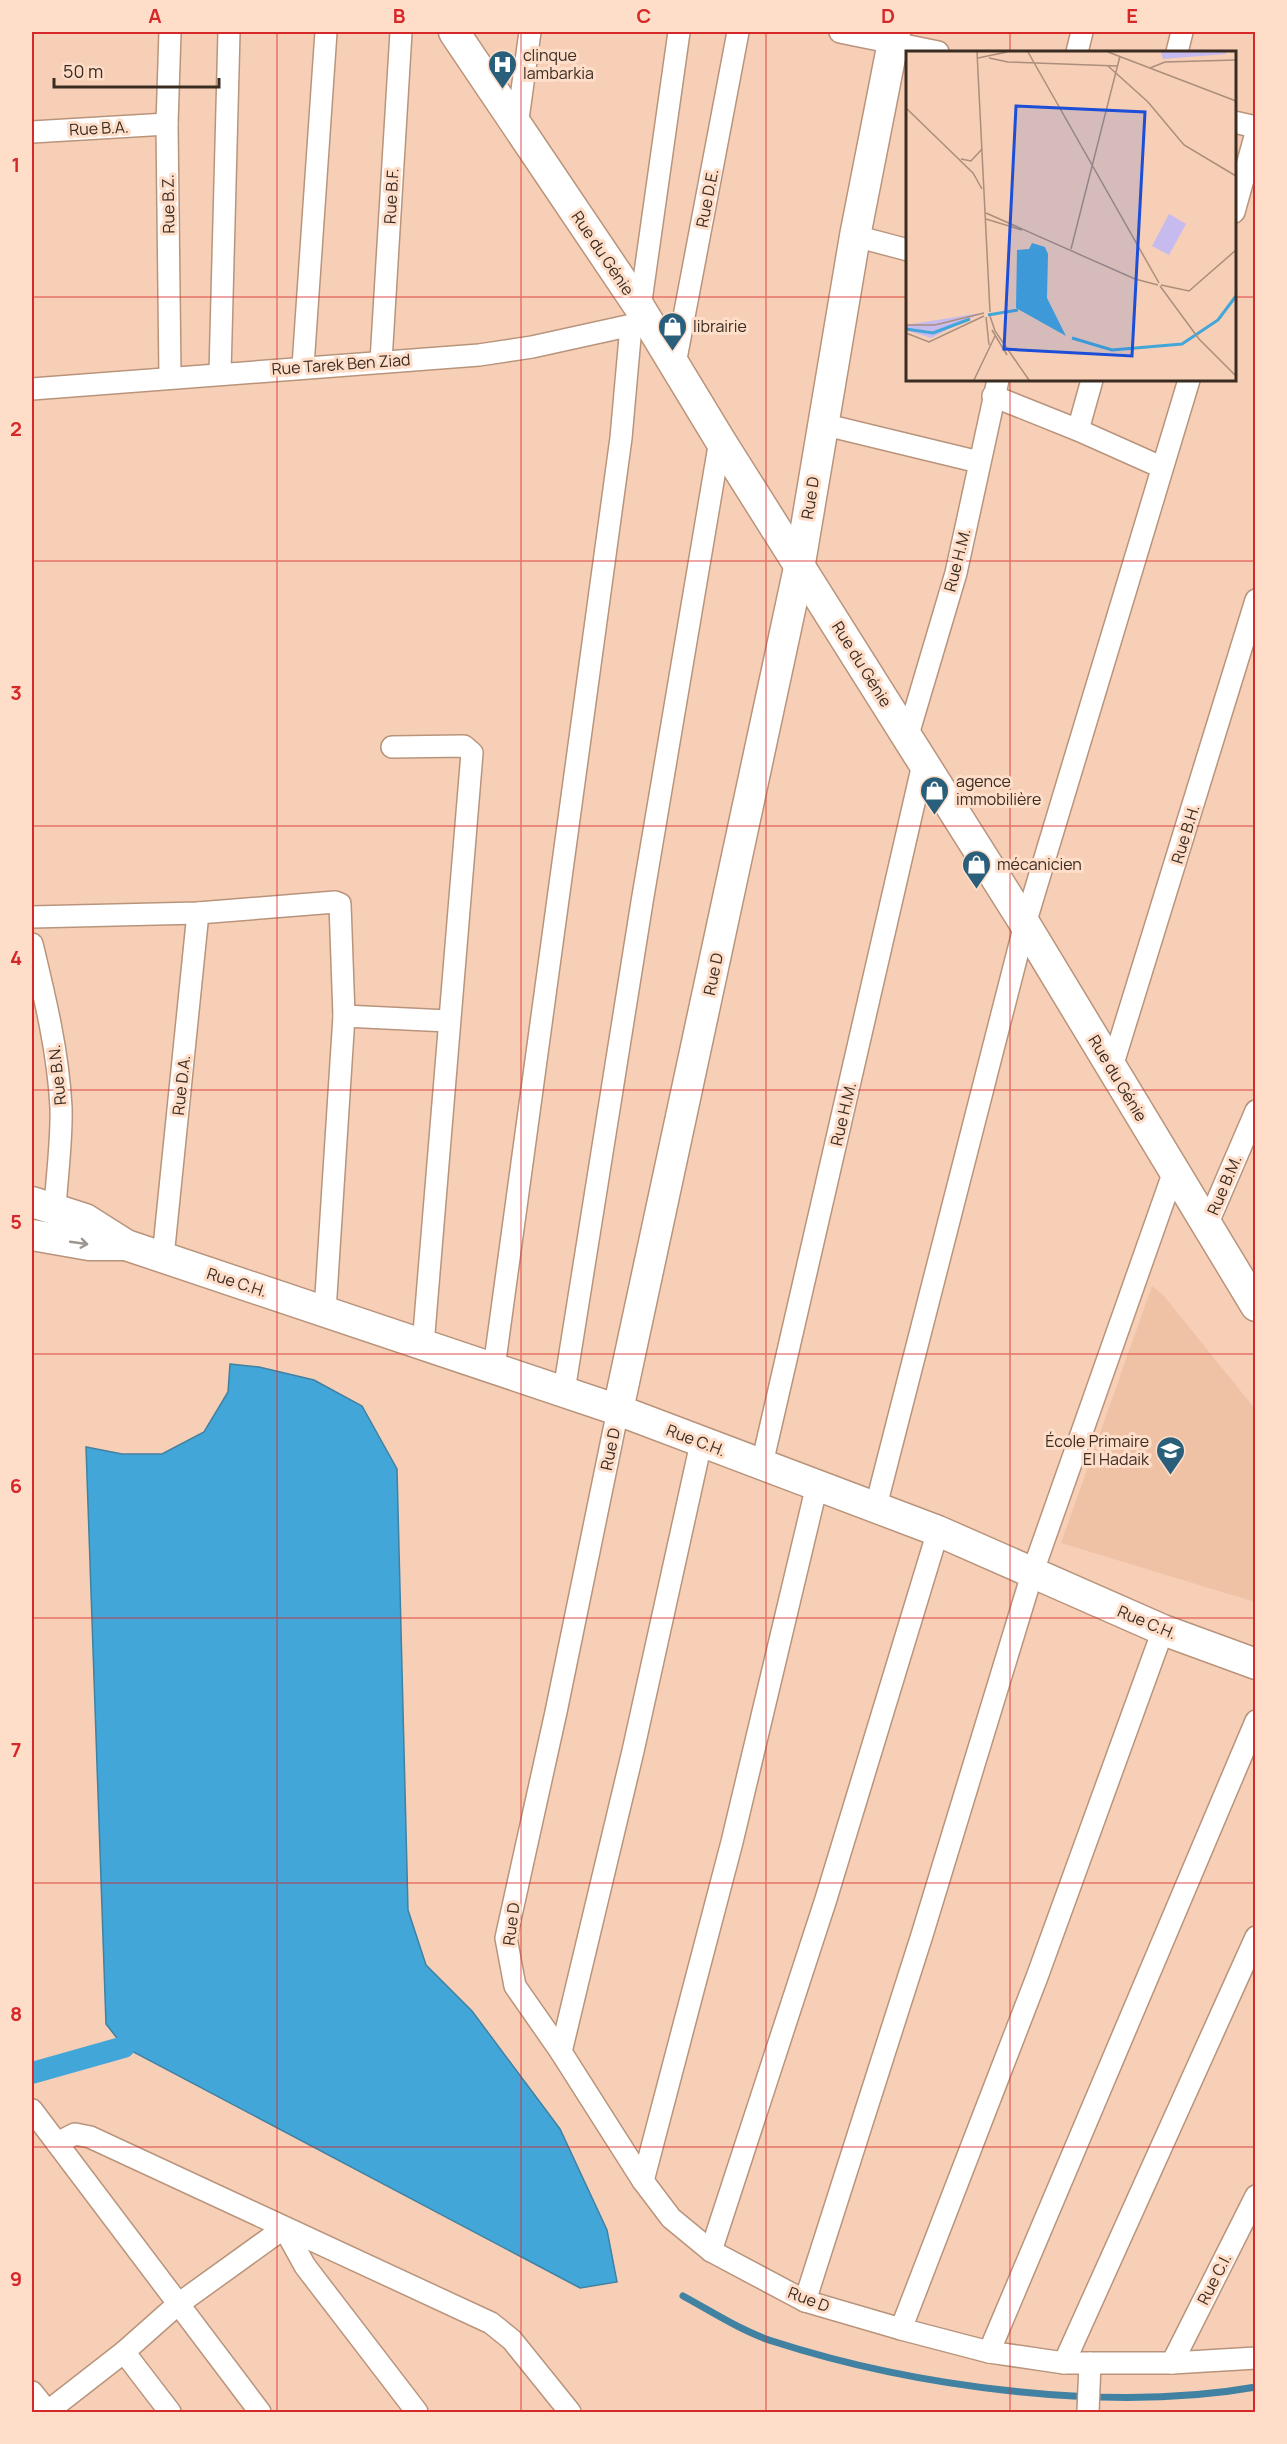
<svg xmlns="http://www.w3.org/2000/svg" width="1287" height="2444" font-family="Manrope,sans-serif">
<rect width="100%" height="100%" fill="#f6cfb6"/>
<polygon fill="#f0c2a5" points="1152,1286 1164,1296 1255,1409 1255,1602 1061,1543"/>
<polygon fill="#43a6d8" stroke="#4181a1" stroke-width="1.5" points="230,1364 259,1367 314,1380 362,1406 397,1469 408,1910 426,1965 472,2011 560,2129 607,2230 617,2282 580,2288 124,2047 106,2024 86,1447 122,1454 162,1454 204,1432 228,1392"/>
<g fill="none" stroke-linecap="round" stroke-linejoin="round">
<path stroke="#4181a1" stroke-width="7" d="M683 2296C711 2311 741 2331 772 2341 914 2387 1108 2413 1256 2387"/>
<polyline stroke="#43a6d8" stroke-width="22" points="32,2073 124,2047"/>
<defs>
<g id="street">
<polyline points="840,32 938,52"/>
<polyline points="1077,52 1082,32"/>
<polyline points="1177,52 1182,32"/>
<polyline points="1234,122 1256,127"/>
<polyline points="517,126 530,32"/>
<polyline points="32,132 167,124"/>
<polyline points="1234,212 1256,133"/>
<polyline points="855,236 908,250"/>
<polyline points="640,308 679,32"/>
<polyline points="381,361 401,32"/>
<polyline points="675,364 738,32"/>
<polyline points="303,366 326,32"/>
<polyline points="220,373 229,32"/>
<polyline points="170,377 167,124 170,32"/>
<polyline points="32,389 479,355 532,347 641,323"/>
<polyline points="993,396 1078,430 1161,467"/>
<polyline points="822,424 979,462"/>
<polyline points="1078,430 1092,380"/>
<polyline points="907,738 956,573 998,380"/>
<polyline points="392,747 464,746 472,753 423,1345"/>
<polyline points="32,917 198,913 335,902 340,904 344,1016 325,1311"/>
<path d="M32 944C45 998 58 1051 61 1107 62 1140 57 1175 55 1208"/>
<polyline points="344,1016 448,1021"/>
<polyline points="1112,1067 1256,600"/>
<polyline points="1207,1225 1256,1111"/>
<polyline points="163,1257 198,913"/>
<polyline points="494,1368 621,438 631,326"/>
<polyline points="564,1391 642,902 720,440"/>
<polyline points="618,1410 556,1712 506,1938 515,1986 561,2052 643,2181 671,2218 711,2251 805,2301 901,2329 989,2352 1064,2363 1172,2363 1256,2358"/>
<polyline points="762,1464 923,764"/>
<polyline points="876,1506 1025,924 1189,380"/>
<polyline points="561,2052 633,1751 701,1443"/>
<polyline points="32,2110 260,2412"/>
<polyline points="57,2143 75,2134 90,2137 491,2323 512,2340 570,2412"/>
<polyline points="643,2181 732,1842 817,1485"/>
<polyline points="711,2251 826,1899 938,1531"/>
<polyline points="805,2301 922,1935 1033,1571 1173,1174"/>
<polyline points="901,2329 1037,1977 1163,1630"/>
<polyline points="124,2352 170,2412"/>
<polyline points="989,2352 1256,1721"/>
<polyline points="1064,2363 1256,1937"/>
<polyline points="1172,2363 1256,2196"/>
<polyline points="32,2392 48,2412"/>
<polyline points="47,2412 124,2352 177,2305 284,2228 305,2266 417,2412"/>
<polyline points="1088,2412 1090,2363"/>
</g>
<g id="secondary">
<polyline points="454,32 640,308 720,440 1025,924 1256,1306"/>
<polyline points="32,1202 85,1219 126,1245 618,1410 938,1531 1163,1630 1256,1664"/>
<polyline points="32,1235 89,1245 126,1245"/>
<polyline points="618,1410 800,563 855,236 895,32"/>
</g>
</defs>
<use href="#street" stroke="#b9947c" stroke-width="24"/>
<use href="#secondary" stroke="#b9947c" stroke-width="33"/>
<use href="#street" stroke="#fff" stroke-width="21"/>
<use href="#secondary" stroke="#fff" stroke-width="30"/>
</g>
<defs><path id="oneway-shaft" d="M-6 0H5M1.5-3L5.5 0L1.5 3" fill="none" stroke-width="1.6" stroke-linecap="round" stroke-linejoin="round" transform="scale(1.5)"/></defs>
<use stroke="#9d9690" href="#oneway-shaft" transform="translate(79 1243) rotate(8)"/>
<path fill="none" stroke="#d62828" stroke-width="1.5" stroke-opacity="0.55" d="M277 32V2412M521 32V2412M766 32V2412M1010 32V52M32 297H908M1234 297H1256M1010 380V2412M32 561H1256M32 826H1256M32 1090H1256M32 1354H1256M32 1618H1256M32 1883H1256M32 2147H1256"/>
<defs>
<symbol id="hospital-pin" viewBox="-11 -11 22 30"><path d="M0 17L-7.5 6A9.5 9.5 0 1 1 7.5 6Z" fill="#2a5f7b" stroke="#fedec9"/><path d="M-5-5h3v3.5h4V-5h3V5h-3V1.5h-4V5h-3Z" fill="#fff"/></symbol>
<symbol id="shop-pin" viewBox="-11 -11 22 30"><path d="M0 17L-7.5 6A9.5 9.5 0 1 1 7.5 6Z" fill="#2a5f7b" stroke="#fedec9"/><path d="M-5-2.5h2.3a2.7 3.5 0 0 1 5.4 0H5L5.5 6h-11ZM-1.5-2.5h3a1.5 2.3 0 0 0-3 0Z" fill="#fff"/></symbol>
<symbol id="school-pin" viewBox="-11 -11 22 30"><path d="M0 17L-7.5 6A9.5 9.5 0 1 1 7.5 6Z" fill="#2a5f7b" stroke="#fedec9"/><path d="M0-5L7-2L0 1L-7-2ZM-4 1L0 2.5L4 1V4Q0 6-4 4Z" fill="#fff"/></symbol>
</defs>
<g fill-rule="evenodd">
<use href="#hospital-pin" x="486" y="48" width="33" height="45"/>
<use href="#shop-pin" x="656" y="310" width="33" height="45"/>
<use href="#shop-pin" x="918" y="774" width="33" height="45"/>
<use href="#shop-pin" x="960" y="848" width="33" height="45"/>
<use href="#school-pin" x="1154" y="1434" width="33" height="45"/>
</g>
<g text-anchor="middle" stroke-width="6" stroke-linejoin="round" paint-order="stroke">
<g font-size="16" fill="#3b2c22" stroke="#fedec9" text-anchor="start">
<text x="523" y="61">clinque<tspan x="523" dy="18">lambarkia</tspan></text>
<text x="693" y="332">librairie</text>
<text x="956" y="787">agence<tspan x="956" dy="18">immobilière</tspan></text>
<text x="997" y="870">mécanicien</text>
<text x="1149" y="1447" text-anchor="end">École Primaire<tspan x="1149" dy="18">El Hadaik</tspan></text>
</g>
<g font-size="16" fill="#3b2c22" stroke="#fedec9">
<text transform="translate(99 128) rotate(-3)" y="6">Rue B.A.</text>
<text transform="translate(391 196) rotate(-87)" y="6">Rue B.F.</text>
<text transform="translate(707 198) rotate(-79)" y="6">Rue D.E.</text>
<text transform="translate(168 204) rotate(-91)" y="6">Rue B.Z.</text>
<text transform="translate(603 253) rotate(56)" y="6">Rue du Génie</text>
<text transform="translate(341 364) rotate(-4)" y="6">Rue Tarek Ben Ziad</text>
<text transform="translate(810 498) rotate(-81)" y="6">Rue D</text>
<text transform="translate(957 560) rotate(-76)" y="6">Rue H.M.</text>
<text transform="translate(862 664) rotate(58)" y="6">Rue du Génie</text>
<text transform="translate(1185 834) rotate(-73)" y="6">Rue B.H.</text>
<text transform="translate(713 974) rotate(-78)" y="6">Rue D</text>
<text transform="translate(57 1075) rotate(-96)" y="6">Rue B.N.</text>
<text transform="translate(1118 1078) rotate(59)" y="6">Rue du Génie</text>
<text transform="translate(181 1085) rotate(-84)" y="6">Rue D.A.</text>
<text transform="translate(843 1114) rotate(-77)" y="6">Rue H.M.</text>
<text transform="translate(1224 1185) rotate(-67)" y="6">Rue B.M.</text>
<text transform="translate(237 1282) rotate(18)" y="6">Rue C.H.</text>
<text transform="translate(696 1440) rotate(21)" y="6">Rue C.H.</text>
<text transform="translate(610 1449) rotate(-78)" y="6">Rue D</text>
<text transform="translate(1147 1622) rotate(23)" y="6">Rue C.H.</text>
<text transform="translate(511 1924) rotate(-83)" y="6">Rue D</text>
<text transform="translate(1214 2279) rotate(-63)" y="6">Rue C.I.</text>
<text transform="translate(809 2299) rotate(21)" y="6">Rue D</text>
</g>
</g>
<g transform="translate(906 51)">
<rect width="330" height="330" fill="#f6cfb6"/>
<path d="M255 1H320V3L257 8ZM263 163 280 173 263 204 246 195ZM75 262 25 287 0 279V274Z" fill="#c6baef"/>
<path d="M126 192 139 196 142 203 141 247 160 285 110 257 111 199 123 198Z" fill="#43a6d8"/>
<path fill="none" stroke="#43a6d8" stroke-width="3" d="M82 264 112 259M0 278 27 282 64 268M166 287 206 299 276 293 312 269 330 245"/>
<path fill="none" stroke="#ab8e7b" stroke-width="1.5" d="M71 1 84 261M122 1 253 232M202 1 330 50M72 7 101 1M83 7 102 11 211 15M202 15 242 51 278 94 330 125M244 17 259 11 330 9M0 57 67 122 76 138M55 108 65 110 76 98M80 162 229 228 252 234M80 168 116 179M165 198 214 5M255 234 283 240 330 199M254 235 293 288 330 325M84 265 89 280 123 329M80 266 83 294M0 274H29L78 262M86 279 101 304M0 282 23 291 78 265M68 329 89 285"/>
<path fill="#1d4ed8" fill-opacity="0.15" stroke="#1d4ed8" stroke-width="3" d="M110 55 239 61 226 305 98 298Z"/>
<rect width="330" height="330" fill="none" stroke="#3b2c22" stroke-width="3"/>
</g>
<rect width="1287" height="2444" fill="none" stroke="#fedec9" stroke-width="66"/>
<path d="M54 78v9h165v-9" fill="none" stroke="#3b2c22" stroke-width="3"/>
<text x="63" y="78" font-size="18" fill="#3b2c22" stroke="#fedec9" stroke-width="4.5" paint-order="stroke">50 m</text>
<rect x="33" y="33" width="1221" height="2378" fill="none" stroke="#d62828" stroke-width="2"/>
<g font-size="20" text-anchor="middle" font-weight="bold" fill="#d62828">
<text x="155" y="23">A</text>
<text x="399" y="23">B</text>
<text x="644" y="23">C</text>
<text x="888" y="23">D</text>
<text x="1132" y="23">E</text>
<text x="16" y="172">1</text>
<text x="16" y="436">2</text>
<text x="16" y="700">3</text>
<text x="16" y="965">4</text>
<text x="16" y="1229">5</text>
<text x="16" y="1493">6</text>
<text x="16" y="1757">7</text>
<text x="16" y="2021">8</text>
<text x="16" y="2286">9</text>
</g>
</svg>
